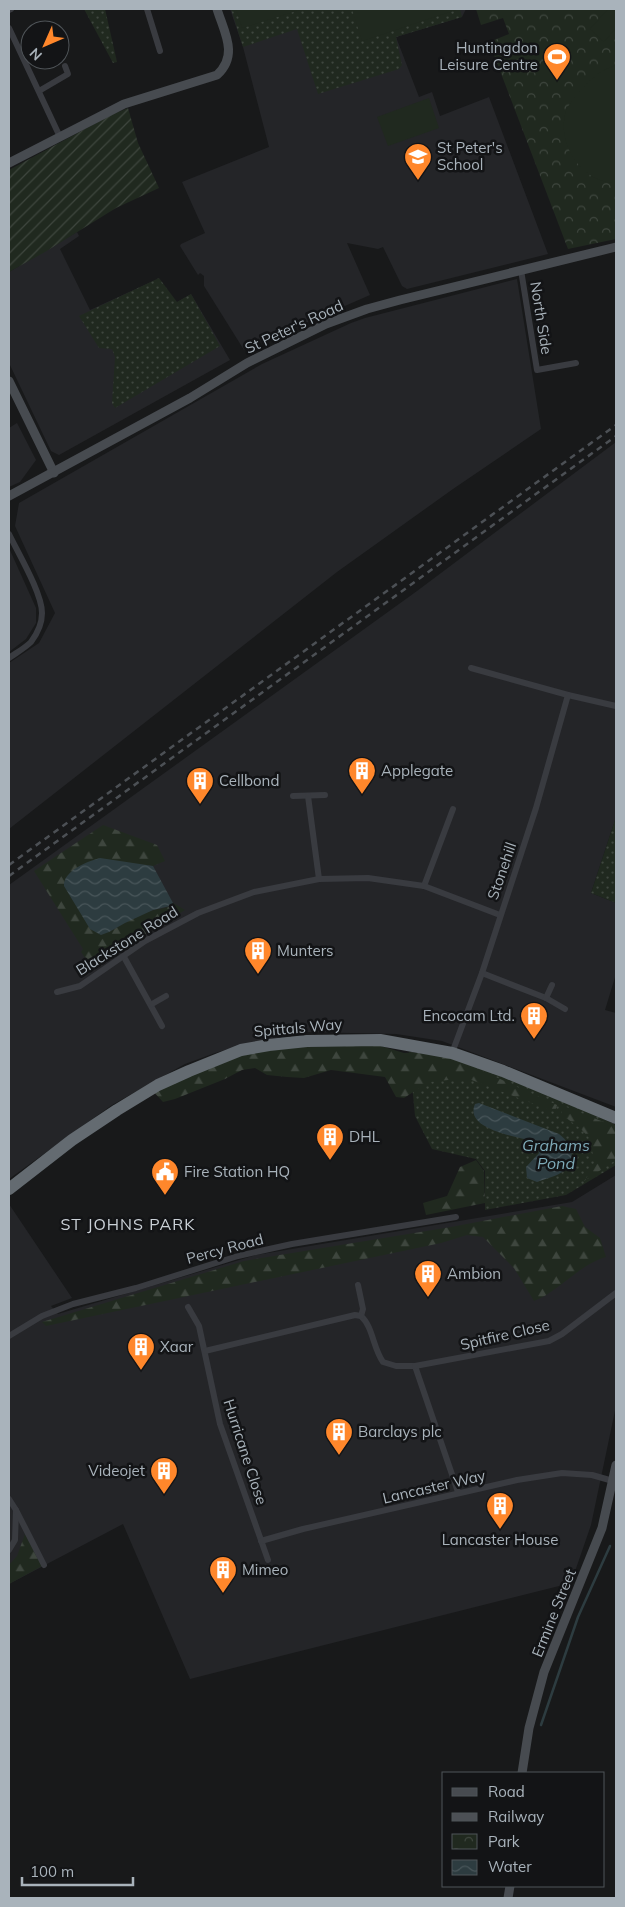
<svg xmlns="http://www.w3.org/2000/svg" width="625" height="1907" font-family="Mulish,sans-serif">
<defs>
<pattern id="grass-dots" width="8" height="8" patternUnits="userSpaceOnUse" patternTransform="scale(1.25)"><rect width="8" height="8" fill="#20291f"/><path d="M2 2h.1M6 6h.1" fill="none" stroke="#3e463e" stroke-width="1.8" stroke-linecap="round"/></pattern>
<pattern id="forest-firs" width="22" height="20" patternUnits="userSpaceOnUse" patternTransform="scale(1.25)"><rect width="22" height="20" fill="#20291f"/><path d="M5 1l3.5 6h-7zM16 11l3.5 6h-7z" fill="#3e463e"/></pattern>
<pattern id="park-crowns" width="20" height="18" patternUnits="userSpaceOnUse" patternTransform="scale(1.25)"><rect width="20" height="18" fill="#20291f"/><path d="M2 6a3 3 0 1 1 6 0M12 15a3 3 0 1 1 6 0" fill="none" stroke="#3e463e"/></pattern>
<pattern id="garden-furrows" width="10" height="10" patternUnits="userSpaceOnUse" patternTransform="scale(1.25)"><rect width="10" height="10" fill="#20291f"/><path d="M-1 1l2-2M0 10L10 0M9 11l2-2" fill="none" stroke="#3e463e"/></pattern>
<pattern id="water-waves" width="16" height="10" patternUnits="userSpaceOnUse" patternTransform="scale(1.25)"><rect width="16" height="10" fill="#2d3c40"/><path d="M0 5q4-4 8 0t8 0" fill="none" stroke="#49565a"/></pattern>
</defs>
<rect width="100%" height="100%" fill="#18191a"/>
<g fill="#242528">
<polygon points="230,9 466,9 462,17 396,37 419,97 432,92 440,116 489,97 548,254 407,289 402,286 383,247 378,249 347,243 370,295 244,350 204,286 204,276 200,273 198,275 180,246 181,244 205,233 182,182 269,147 243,47"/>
<polygon points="77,232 79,236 60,249 90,310 151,282 167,308 191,294 230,360 59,455 51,451 9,363 9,272"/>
<polygon points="517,279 541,429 453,489 337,572 9,829 9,663 39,643 55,613 15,526 19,503 262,364 351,323 365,318"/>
<polygon points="17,423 36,460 20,482 9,487 9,428"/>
<polygon points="616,442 616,817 591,893 616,903 616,974 605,1010 616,1013 616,1107 442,1041 396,1034 304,1032 242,1045 215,1053 185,1064 112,1105 9,1179 9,885 417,591"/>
<polygon points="9,548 36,608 36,623 26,639 9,652"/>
<polygon points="616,1175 616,1406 591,1525 571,1583 190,1679 123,1524 9,1584 9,1204 72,1298 51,1306 58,1314 256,1255 572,1202"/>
</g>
<g fill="url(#grass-dots)">
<polygon points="84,9 105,9 117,62 113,63"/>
<polygon points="231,9 460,9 462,17 396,37 402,65 399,69 318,94 297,29 243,47"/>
<polygon points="159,278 177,302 191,294 220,346 115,408 112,403 115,357 112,349 99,348 79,316"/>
<polygon points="616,817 616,903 591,893"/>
<polygon points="409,1052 452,1058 503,1073 616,1125 616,1165 566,1195 485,1210 485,1171 476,1159 432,1149 415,1116"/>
</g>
<g fill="url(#forest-firs)">
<path d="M103 825 157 845 165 861 153 866 127 863 109 932C123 924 138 914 154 910 161 908 168 909 173 903L185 910 98 963C89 965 86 959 81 952L83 949 34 871Z"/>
<polygon points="374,1044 404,1053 424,1052 454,1058 557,1105 555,1112 469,1079 448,1080 429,1082 404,1098 396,1097 385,1077 331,1070 304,1078 287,1077 267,1075 255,1068 242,1070 225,1079 175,1099 163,1102 151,1089 240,1053 283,1048"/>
<polygon points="564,1106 616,1127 616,1160 584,1181 595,1166 590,1139 581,1129 561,1114"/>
<polygon points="476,1160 484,1171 485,1203 426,1215 423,1203 447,1196 460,1167"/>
<path d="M562 1206 576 1209 585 1227 600 1238 606 1257C578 1265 560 1291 534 1301L514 1268 483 1237 467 1235 441 1243 46 1326 42 1322 244 1261 451 1227Z"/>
<polygon points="25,1534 42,1566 9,1584 9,1565 17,1556"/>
</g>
<polygon fill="url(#park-crowns)" points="476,9 616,9 616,239 568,249 489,42 509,34 503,18 481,25"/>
<polygon fill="url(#garden-furrows)" points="128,108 138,143 159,188 116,208 45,252 9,272 9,170 111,115"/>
<g fill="#20291f">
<polygon points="236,9 303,9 242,28"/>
<polygon points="352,9 456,9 456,10 362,41"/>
<polygon points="608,9 616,9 616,28 604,42 590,29"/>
<path d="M616 65V183C582 183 556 144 566 111 570 100 592 77 602 71 606 69 612 67 616 65Z"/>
<polygon points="429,98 439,128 388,146 377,117"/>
</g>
<g fill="url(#water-waves)">
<path d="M100 858 153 866 173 903 170 906 153 910 125 923 109 932 101 935 90 929 64 886C63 871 88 861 100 858Z"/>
<path d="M479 1103 559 1134C571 1143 578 1159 564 1171 557 1176 545 1179 537 1182L527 1178 526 1167 539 1153 537 1146 532 1141C515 1136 464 1129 475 1104Z"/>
</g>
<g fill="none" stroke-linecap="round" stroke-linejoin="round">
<polyline stroke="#2d3c40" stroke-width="2.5" points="541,1725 578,1617 610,1546"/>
<g stroke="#393b40" stroke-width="6">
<polyline points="147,9 160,51"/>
<polyline points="9,10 11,9"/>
<polyline points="9,28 60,137"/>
<polyline points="39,91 68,74 65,66"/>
<polyline points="521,270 537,370 576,363"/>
<path d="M9 534C18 553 42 593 42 613 42 623 37 634 31 642 25 648 16 653 9 658"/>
<polyline points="471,668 568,695 616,706"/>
<polyline points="293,796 325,795"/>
<polyline points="308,796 319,879"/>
<polyline points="424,886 453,809"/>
<polyline points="124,957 162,1026"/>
<polyline points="482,973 546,998 565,1009"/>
<polyline points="57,992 80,986 145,941 198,913 254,892 319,879 368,878 424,886 500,915"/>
<polyline points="546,998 552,985"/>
<polyline points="152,1004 166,996"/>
<polyline points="452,1053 482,973 536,808 568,695"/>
<path d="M358 1285 363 1309 361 1316C373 1327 373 1348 383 1362L396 1366H415L458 1492"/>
<polyline points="188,1307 199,1326 220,1424 268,1560"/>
<polyline points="9,1336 42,1316 73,1304 136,1288 238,1256 292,1244 456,1217"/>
<polyline points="205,1351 355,1315 361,1316"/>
<polyline points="415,1366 549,1341 562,1334 616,1293"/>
<polyline points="9,1499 16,1510 15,1540 9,1550"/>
<polyline points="16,1510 44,1565"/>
<polyline points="261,1541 303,1529 517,1480 562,1473 592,1475 613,1481"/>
</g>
<g stroke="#474b50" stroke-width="9">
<path d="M9 163 124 104 217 75C239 55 224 32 217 9"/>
<polyline points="9,381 54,473"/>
<polyline points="9,496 190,398 247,363 326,324 367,309 400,300 616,247"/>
<polyline points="522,1773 529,1728 544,1672 602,1528 616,1465"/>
<polyline points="508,1898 510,1886"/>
</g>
<polyline stroke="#646b71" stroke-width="12" points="9,1189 72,1140 117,1110 158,1085 189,1071 241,1050 269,1045 307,1041 380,1040 452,1053 503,1071 616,1118"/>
<g stroke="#4c5055" stroke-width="2.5" stroke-dasharray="6 5" stroke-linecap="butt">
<polyline points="9,865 616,425"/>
<polyline points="9,876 616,436"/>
</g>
</g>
<defs>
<symbol id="stadium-pin" viewBox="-11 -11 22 30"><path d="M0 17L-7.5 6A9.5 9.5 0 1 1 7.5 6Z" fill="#ff872b" stroke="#131416"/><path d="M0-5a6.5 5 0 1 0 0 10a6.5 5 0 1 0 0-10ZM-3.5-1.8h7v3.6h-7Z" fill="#fff"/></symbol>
<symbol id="school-pin" viewBox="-11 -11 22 30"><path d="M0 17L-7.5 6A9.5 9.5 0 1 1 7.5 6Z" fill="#ff872b" stroke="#131416"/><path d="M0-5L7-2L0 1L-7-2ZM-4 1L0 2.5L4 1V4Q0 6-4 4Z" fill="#fff"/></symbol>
<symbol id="building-pin" viewBox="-11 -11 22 30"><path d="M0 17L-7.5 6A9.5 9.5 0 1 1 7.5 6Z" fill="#ff872b" stroke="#131416"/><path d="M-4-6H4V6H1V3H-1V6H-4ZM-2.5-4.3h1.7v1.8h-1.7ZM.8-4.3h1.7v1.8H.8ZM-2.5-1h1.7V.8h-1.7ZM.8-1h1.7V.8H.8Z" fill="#fff"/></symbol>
<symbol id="civic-pin" viewBox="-11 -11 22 30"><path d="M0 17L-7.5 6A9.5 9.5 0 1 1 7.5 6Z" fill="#ff872b" stroke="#131416"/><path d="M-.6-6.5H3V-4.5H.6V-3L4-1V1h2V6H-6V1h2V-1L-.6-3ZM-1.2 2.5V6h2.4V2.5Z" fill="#fff"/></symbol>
</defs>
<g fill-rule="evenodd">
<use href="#stadium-pin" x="541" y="41" width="32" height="43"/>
<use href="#school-pin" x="402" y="141" width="32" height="43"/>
<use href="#building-pin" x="346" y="755" width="32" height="43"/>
<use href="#building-pin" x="184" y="765" width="32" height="43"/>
<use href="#building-pin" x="242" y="935" width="32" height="43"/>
<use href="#building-pin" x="518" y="1000" width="32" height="43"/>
<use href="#building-pin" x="314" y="1121" width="32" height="43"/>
<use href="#civic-pin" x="149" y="1156" width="32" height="43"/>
<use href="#building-pin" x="412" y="1258" width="32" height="43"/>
<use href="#building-pin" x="125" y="1331" width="32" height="43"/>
<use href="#building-pin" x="323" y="1416" width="32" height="43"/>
<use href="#building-pin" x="148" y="1455" width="32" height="43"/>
<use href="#building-pin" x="484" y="1490" width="32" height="43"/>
<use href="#building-pin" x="207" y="1554" width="32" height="43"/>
</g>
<g text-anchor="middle" stroke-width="5" stroke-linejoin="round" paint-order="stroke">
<g font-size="15" fill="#a9b3bb" stroke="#131416" text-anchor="start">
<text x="538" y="53" text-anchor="end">Huntingdon<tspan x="538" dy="17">Leisure Centre</tspan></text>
<text x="437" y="153">St Peter's<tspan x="437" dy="17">School</tspan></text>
<text x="381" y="776">Applegate</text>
<text x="219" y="786">Cellbond</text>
<text x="277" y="956">Munters</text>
<text x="515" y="1021" text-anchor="end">Encocam Ltd.</text>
<text x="349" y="1142">DHL</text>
<text x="184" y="1177">Fire Station HQ</text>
<text x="447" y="1279">Ambion</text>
<text x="160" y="1352">Xaar</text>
<text x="358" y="1437">Barclays plc</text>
<text x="145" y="1476" text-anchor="end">Videojet</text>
<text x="500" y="1545" text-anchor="middle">Lancaster House</text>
<text x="242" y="1575">Mimeo</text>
</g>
<g font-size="15" fill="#a9b3bb" stroke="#131416">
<text transform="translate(541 318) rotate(81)" y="5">North Side</text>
<text transform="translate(294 327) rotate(-25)" y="5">St Peter's Road</text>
<text transform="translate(502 871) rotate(-71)" y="5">Stonehill</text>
<text transform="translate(127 941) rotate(-32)" y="5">Blackstone Road</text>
<text transform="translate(298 1028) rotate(-5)" y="5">Spittals Way</text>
<text transform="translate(225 1249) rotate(-15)" y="5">Percy Road</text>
<text transform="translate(505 1335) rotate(-13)" y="5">Spitfire Close</text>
<text transform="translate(245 1452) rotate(72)" y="5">Hurricane Close</text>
<text transform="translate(434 1487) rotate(-13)" y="5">Lancaster Way</text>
<text transform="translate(554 1613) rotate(-68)" y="5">Ermine Street</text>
</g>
<g font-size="16" font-style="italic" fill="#7eaab8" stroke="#131416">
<text x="556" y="1151">Grahams<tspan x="556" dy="18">Pond</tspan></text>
</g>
<g font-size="16" letter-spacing="1" fill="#cbd1d7" stroke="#131416">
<text x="128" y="1230">ST JOHNS PARK</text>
</g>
</g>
<rect width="625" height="1907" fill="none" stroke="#a9b3bb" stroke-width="20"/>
<rect x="442" y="1772" width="162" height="115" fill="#131416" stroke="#4f5458"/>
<rect x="452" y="1788" width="25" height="8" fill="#474b50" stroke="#4f5458"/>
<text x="488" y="1797" font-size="15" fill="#a9b3bb">Road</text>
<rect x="452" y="1813" width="25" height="8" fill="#4c5055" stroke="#4f5458"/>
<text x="488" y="1822" font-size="15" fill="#a9b3bb">Railway</text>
<rect x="452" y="1834" width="25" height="15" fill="url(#park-crowns)" stroke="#4f5458"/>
<text x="488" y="1847" font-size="15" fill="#a9b3bb">Park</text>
<rect x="452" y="1860" width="25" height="15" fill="url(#water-waves)" stroke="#4f5458"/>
<text x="488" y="1872" font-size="15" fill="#a9b3bb">Water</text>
<g transform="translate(45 45) rotate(225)"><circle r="24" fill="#131416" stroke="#4f5458"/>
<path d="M0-4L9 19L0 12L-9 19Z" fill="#ff872b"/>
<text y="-8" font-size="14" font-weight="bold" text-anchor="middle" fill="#a9b3bb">N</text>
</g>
<path d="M22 1877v8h111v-8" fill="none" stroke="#a9b3bb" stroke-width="2.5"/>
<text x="30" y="1877" font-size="15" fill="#a9b3bb" stroke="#131416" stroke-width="4" paint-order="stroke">100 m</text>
</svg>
